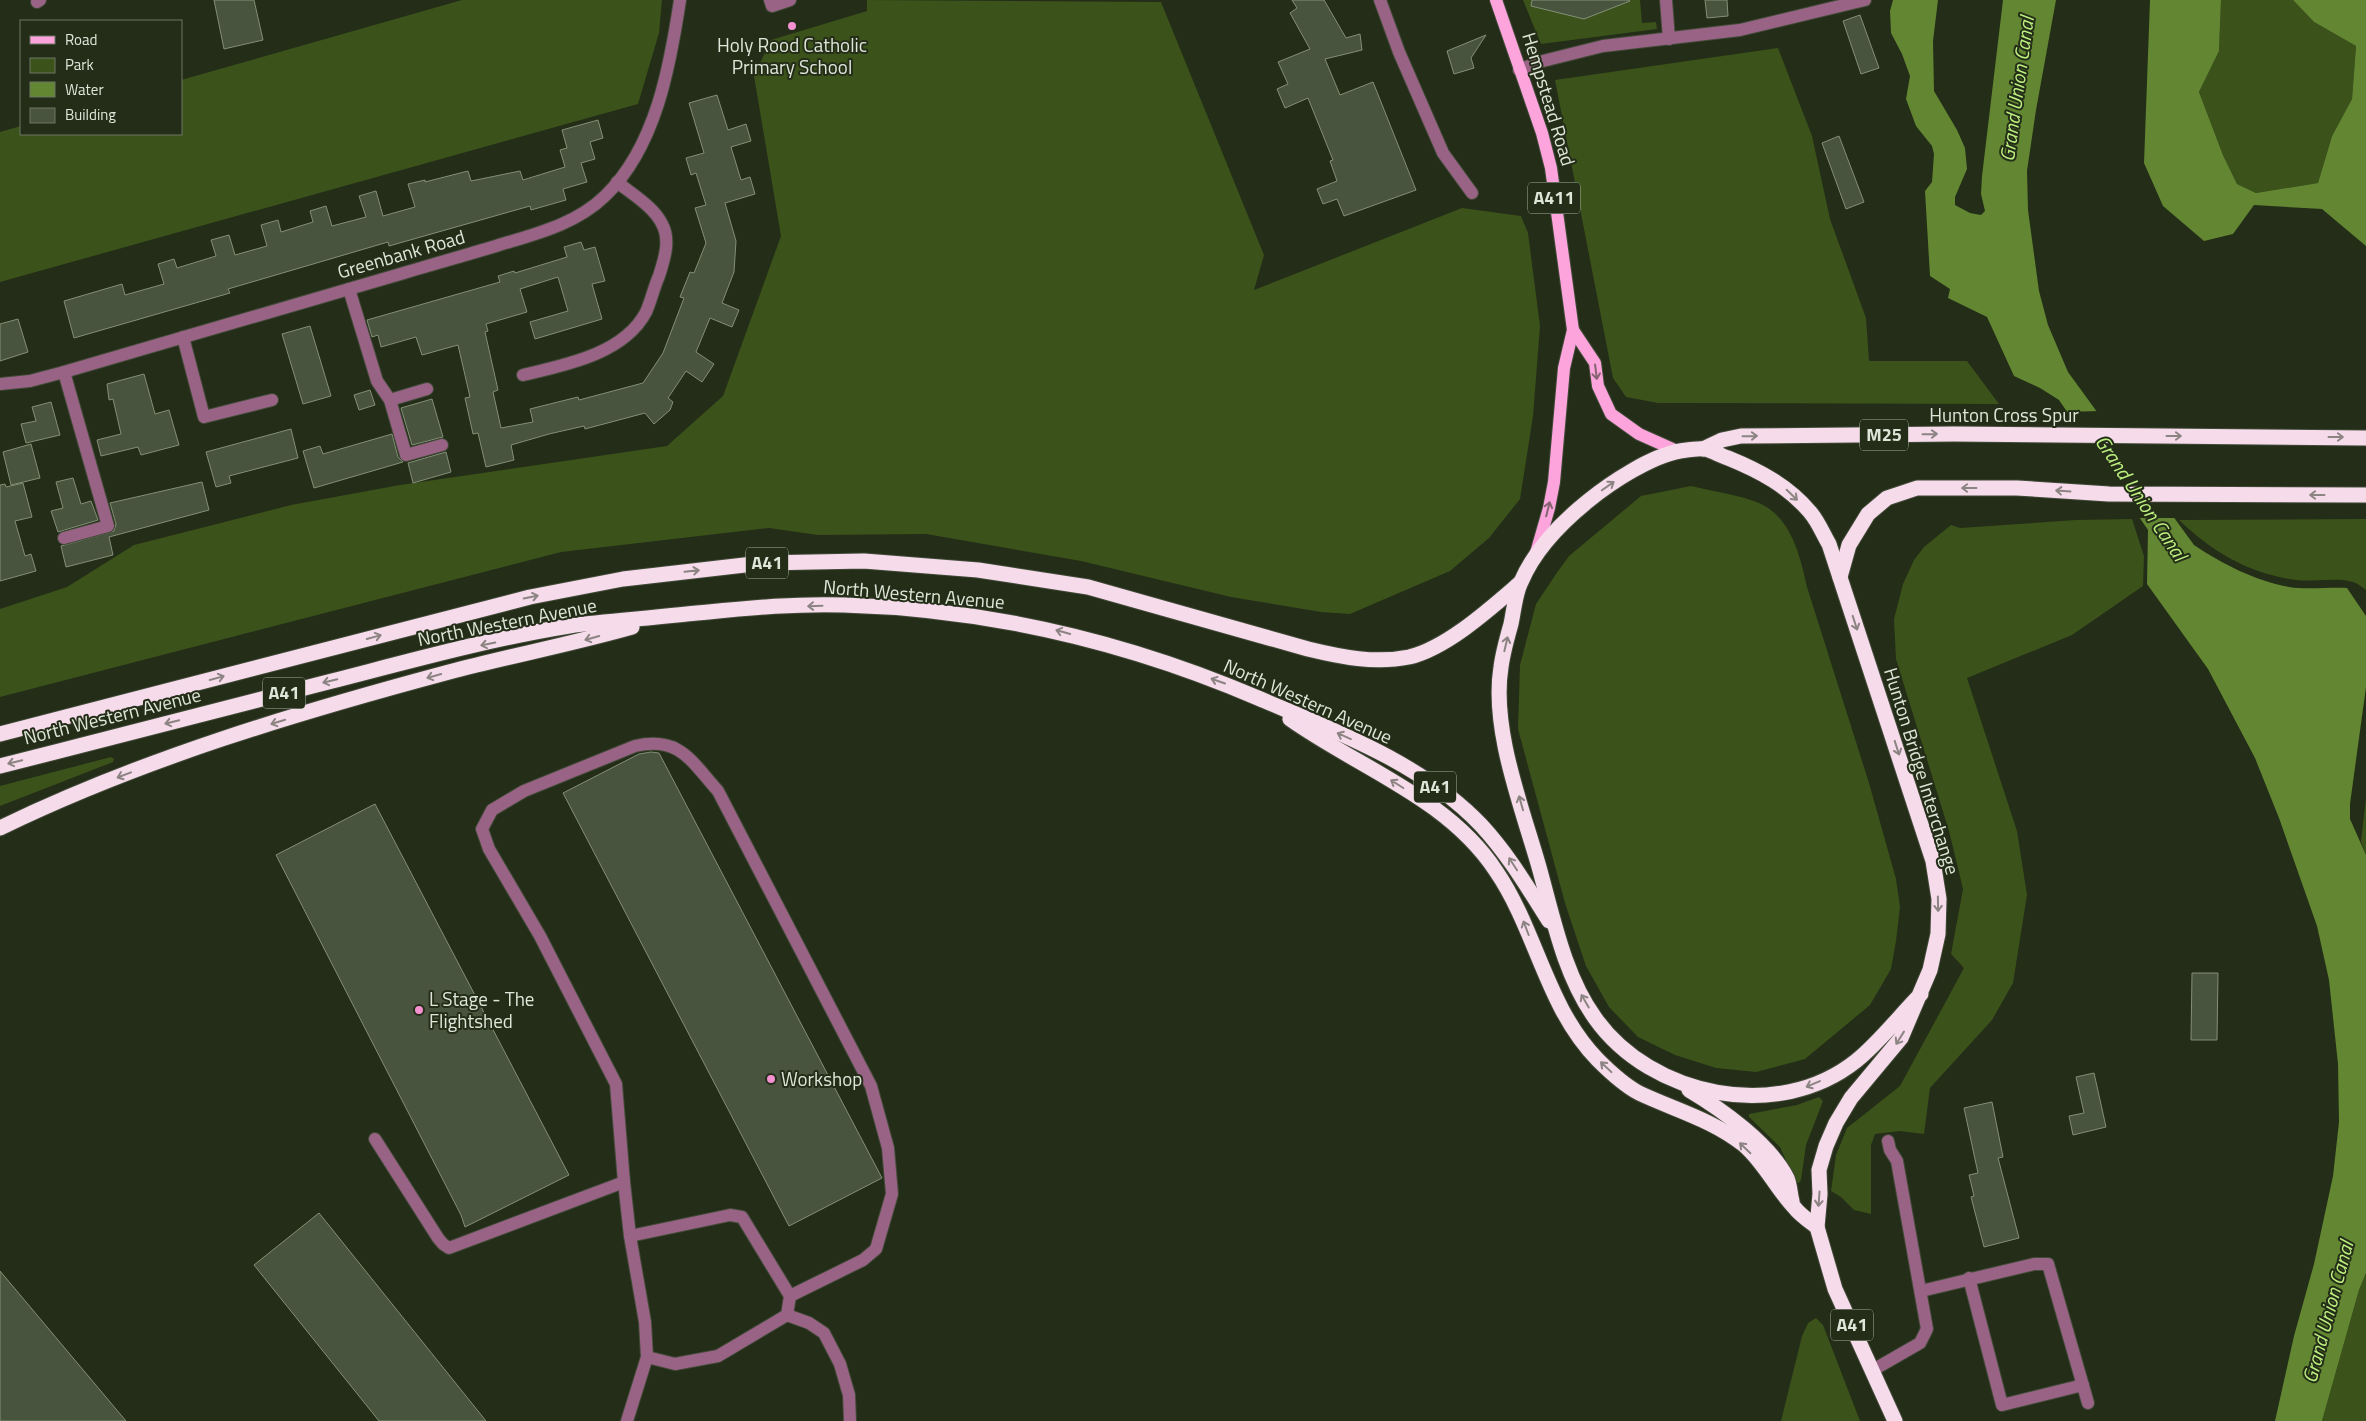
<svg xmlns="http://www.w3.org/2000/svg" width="2366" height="1421" font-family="'Titillium Web',sans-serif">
<rect width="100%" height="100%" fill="#232d18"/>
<g fill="#3b521a">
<polygon points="462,0 662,0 659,33 638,104 0,282 0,132 21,126 21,134 181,134 181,80"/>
<polygon points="867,0 1161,2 1264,255 1254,290 1462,208 1521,216 1528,233 1540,326 1533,416 1520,499 1489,538 1450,571 1350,614 1321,612 1231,597 1081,561 926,534 818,535 769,528 561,552 0,697 0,609 67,587 134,545 291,505 400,485 667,446 723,396 781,236 754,76 771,40 867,11"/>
<polygon points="1523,0 1640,0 1642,23 1656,22 1657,29 1541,44"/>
<polygon points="2221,0 2293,0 2314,22 2356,46 2352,99 2332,136 2318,183 2256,193 2237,184 2223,155 2199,92 2219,51"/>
<polygon points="1778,48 1812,136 1830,219 1866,318 1869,361 1967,361 1999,404 1658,403 1626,397 1613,378 1555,80"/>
<path d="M1691 486C1711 491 1741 495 1759 503 1791 517 1800 555 1807 587L1869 783 1896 879 1900 907 1896 941 1891 969 1870 1005 1805 1059 1756 1072 1716 1068 1675 1055 1638 1037 1609 1007 1586 966 1565 903 1518 729 1520 665 1536 604 1556 574 1569 556 1641 496Z"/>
<polygon points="2132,519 2144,556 2143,586 2072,635 1967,678 2017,831 2027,895 2013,983 1992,1020 1930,1088 1924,1134 1900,1131 1875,1134 1871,1145 1871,1214 1854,1210 1841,1197 1831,1191 1836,1155 1847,1128 1900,1086 1964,968 1951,954 1963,889 1949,831 1896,659 1894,619 1903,584 1914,560 1924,547 1951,525 1960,528 2076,520"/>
<path d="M2366 519V590C2362 587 2357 583 2353 582 2339 577 2312 582 2296 580 2250 574 2212 552 2179 520Z"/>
<polygon points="111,757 114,759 113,762 0,806 0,786"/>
<polygon points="2366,798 2366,855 2361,841"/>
<polygon points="1819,1097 1823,1101 1806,1145 1801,1180 1799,1183 1796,1182 1780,1147 1749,1117 1749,1114 1797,1105"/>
<polygon points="2366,1273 2366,1421 2322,1421 2359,1290"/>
<polygon points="1816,1318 1823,1325 1860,1421 1781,1421 1802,1336 1808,1323"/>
</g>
<g fill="#628631">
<path d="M1893 0H1938L1933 41 1934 91 1957 130 1965 148 1967 169 1955 197V205L1970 213 1981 215 1985 211 1981 194 1982 176 2003 0H2056L2036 110 2027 171 2028 210 2039 291 2048 325 2068 372 2194 545C2222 564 2256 581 2289 587 2306 590 2329 587 2347 588L2366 616V687L2350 804V819L2366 855V1273L2359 1290 2322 1421H2275L2294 1336 2314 1264 2333 1176 2339 1122 2338 1064 2329 980 2317 926 2279 818 2255 758 2208 669 2147 584 2148 530 2059 400 2040 388 2014 376 1987 317 1948 298 1950 289 1930 276 1925 191 1932 182 1934 154 1932 146 1916 126 1906 99 1910 76 1902 54 1891 33 1890 11Z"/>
<polygon points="2150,0 2221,0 2219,51 2199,92 2223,155 2237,184 2256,193 2318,183 2332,136 2352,99 2356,46 2314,22 2293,0 2366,0 2366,246 2322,209 2254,205 2233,234 2204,241 2163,206 2144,163"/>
</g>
<polygon fill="#232d18" points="2100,411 2177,518 2138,518 2064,412"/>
<g fill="#49543e" stroke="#838f77">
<polygon points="214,0 254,0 263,40 224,49"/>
<polygon points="1292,0 1324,0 1346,38 1360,34 1362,50 1325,59 1340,95 1373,82 1416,190 1344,216 1337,199 1323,204 1317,189 1337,181 1330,161 1333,160 1308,98 1285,108 1277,89 1288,84 1278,62 1310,49 1290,13 1297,8"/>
<polygon points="1532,0 1629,0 1630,1 1584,19 1531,6"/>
<polygon points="1705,0 1727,0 1728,16 1707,18"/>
<polygon points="1860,15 1879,68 1861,74 1843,21"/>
<polygon points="1486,35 1471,58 1474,68 1454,74 1447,51"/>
<polygon points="717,95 728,130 746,124 751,141 731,147 741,180 750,177 755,194 725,203 736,241 734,272 722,303 739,310 732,327 710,318 696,352 714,364 702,382 686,371 668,398 673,402 670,410 654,424 645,413 585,429 584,426 549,434 511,445 514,460 486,467 478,433 473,434 465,398 470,397 458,345 422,355 416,337 381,347 378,335 372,337 367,320 500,282 498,276 514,271 515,273 567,257 564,247 581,242 584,250 595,247 605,281 592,284 602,319 535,339 530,322 568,311 558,277 520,289 527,312 486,324 488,331 485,332 498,390 493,392 501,428 533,422 530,409 578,397 579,400 643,383 663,353 684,298 680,297 690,272 694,273 706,243 695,208 706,205 696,173 691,175 686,158 704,153 689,103"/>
<polygon points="598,120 603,138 590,142 595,159 581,163 587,182 563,189 566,200 531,210 530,206 389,246 388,242 228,289 230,293 74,338 64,301 122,284 125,295 164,284 158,264 174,259 177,268 216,256 211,240 229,235 235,255 267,246 261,225 278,220 281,232 313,222 310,211 326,206 332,226 366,217 359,196 376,191 383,216 415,207 408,184 425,180 425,182 468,171 471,181 520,171 523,180 565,167 560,150 567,148 562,130"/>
<polygon points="1839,136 1864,202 1846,209 1822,143"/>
<polygon points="18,319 28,352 0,361 0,324"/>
<polygon points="310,326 331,396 303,404 282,334"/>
<polygon points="144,374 155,414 169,410 179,445 141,455 138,447 101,456 97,440 121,434 113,399 109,400 107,384"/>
<polygon points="370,390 375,405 359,410 354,395"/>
<polygon points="432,399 443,437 412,445 401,408"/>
<polygon points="51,402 60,435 26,443 21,424 36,421 32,407"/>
<polygon points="291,429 298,458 229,476 231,483 216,487 206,452"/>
<polygon points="392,434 398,457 403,462 314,488 303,451 320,446 323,454"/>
<polygon points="31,444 40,478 11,485 3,452"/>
<polygon points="446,452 451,472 413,483 408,463"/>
<polygon points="73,478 81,504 91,501 98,520 58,532 51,511 63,508 56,482"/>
<polygon points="202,482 209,510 109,537 113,555 66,567 61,546 114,531 116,524 110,503"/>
<polygon points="23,483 32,517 15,521 25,556 31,554 36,571 0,581 0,485 5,484 6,487"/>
<polygon points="651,752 659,753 882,1178 789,1226 563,793 639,754"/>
<polygon points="375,804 569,1175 465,1227 461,1215 276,855"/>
<polygon points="2192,973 2218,973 2217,1040 2191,1040"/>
<polygon points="2094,1073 2106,1127 2073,1135 2069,1116 2084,1113 2076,1077"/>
<polygon points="1992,1102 2003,1157 1998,1158 2019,1238 1984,1247 1971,1197 1974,1196 1969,1175 1978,1173 1964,1108"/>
<polygon points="319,1213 486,1421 379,1421 254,1265"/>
<polygon points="0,1271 126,1421 0,1421"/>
</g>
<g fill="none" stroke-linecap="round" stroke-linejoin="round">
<defs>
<g id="minor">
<polyline points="770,0 772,6 790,0"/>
<polyline points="1380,0 1399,52 1443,153 1472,193"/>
<polyline points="1666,0 1669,39"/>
<polyline points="37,2 40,0"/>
<polyline points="1519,70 1539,62 1603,46 1740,30 1865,0"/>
<polyline points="349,289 377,381 390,400 406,455 442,445"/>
<polyline points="183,337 204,417 272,400"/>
<path d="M523 375C565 365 624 354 646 312 651 301 654 287 659 276 664 260 671 240 662 224 654 207 632 194 617 182"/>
<path d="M0 384 30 381 64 372C175 339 286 307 397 275 430 265 463 256 496 246 535 234 575 225 605 196 656 147 670 66 680 0"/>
<polyline points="390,400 427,389"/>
<polyline points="64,538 108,526 64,372"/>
<polyline points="375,1139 438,1238 443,1244 449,1248 624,1182"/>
<polyline points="630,1236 730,1215 742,1217 790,1296 787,1315 718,1356 675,1364 647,1357"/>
<polyline points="1969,1278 2002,1405 2083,1385"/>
<polyline points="1921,1291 2034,1264 2048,1264 2088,1403"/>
<polyline points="787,1315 809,1323 824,1333 840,1364 849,1395 850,1421"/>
<polyline points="1873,1370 1920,1343 1927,1329 1897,1161 1890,1150 1888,1141"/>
<path d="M627 1421 647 1357 645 1322 630 1236 624 1182 616 1084 540 936 489 849 482 829 492 810 524 791 635 746C680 736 691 761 718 791L871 1086 888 1148 892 1194 876 1249 863 1260 790 1296"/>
</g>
<g id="major">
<polyline points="1496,0 1542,133 1551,168 1573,330 1564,368 1554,482 1549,508 1536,553"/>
<polyline points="1573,330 1595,363 1598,386 1611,414 1639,434 1677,451"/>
</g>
<g id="highway">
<polyline points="1703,449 1722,440 1741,436 1954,434 2366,438"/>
<polyline points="1840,577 1849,545 1868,514 1887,498 1917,488 2017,488 2109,494 2366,495"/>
<path d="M1290 719C1359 768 1448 798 1496 871 1537 931 1546 1007 1598 1060 1610 1072 1624 1085 1639 1093 1675 1110 1713 1120 1744 1145 1764 1162 1776 1188 1794 1207 1800 1215 1809 1221 1817 1227"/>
<path d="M0 734 530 597 623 579 762 563 864 561 978 570 1088 587 1308 649C1341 657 1375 664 1409 657 1447 648 1491 608 1520 583"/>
<path d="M0 766C111 738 222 709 332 681 410 661 489 639 569 626 604 621 641 619 677 615 732 610 788 603 844 605 988 609 1125 641 1258 698 1335 731 1422 763 1481 825 1508 854 1528 888 1549 921"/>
<path d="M0 828C142 759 296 713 449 672 510 656 572 644 632 627"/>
<path d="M1689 1090C1721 1109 1770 1144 1787 1178 1790 1185 1790 1194 1792 1201"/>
<path d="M1895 1421 1835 1289 1817 1227 1820 1194 1819 1170 1826 1146 1836 1123 1851 1098 1901 1038 1930 970 1938 934 1939 899 1933 861 1829 544C1823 534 1818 521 1810 512 1788 486 1760 471 1728 458 1721 456 1713 451 1705 449 1698 448 1687 450 1680 451 1651 456 1610 483 1588 501 1562 522 1534 551 1521 582 1515 594 1514 610 1511 624 1507 638 1503 652 1501 667 1491 729 1522 807 1539 867 1553 917 1564 975 1595 1018 1651 1097 1778 1123 1856 1061 1879 1043 1900 1015 1921 994"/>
</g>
</defs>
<use href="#minor" stroke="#414a37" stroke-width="14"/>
<use href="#major" stroke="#414a37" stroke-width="14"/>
<use href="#highway" stroke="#414a37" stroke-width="17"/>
<use href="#minor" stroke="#986384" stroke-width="12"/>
<use href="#major" stroke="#fca4db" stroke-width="12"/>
<use href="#highway" stroke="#f6dbeb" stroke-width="15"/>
</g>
<defs><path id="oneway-shaft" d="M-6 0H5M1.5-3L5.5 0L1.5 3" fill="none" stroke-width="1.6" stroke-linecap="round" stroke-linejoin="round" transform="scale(1.25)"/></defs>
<g stroke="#856370">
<use href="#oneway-shaft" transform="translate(1596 372) rotate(83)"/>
<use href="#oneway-shaft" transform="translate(1548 509) rotate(-76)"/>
</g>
<g stroke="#8c8482">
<use href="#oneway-shaft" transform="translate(1930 434) rotate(-1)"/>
<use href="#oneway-shaft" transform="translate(1750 436) rotate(-1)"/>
<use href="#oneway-shaft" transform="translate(2174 436)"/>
<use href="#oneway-shaft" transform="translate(2336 437)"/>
<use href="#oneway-shaft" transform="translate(1608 486) rotate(-35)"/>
<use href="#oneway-shaft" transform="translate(1969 488) rotate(-180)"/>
<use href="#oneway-shaft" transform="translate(2063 491) rotate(-176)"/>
<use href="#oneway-shaft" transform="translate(1792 495) rotate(44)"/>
<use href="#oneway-shaft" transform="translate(2317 495) rotate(-180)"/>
<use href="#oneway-shaft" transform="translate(692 571) rotate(-6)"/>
<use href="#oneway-shaft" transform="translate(531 597) rotate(-12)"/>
<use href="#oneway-shaft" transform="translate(815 606) rotate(178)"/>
<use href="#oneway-shaft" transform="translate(1855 623) rotate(72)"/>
<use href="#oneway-shaft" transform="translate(1063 632) rotate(-164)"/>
<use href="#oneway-shaft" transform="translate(374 637) rotate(-15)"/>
<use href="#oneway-shaft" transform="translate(592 638) rotate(164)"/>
<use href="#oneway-shaft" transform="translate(488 644) rotate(168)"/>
<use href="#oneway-shaft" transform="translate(1506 644) rotate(-77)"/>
<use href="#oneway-shaft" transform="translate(434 676) rotate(164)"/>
<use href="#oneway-shaft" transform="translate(217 678) rotate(-15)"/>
<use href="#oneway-shaft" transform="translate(330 681) rotate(166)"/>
<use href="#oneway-shaft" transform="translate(1218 681) rotate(-161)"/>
<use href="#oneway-shaft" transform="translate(172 722) rotate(166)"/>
<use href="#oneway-shaft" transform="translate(278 722) rotate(163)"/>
<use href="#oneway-shaft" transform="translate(1344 736) rotate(-156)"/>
<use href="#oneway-shaft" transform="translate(1897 748) rotate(72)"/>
<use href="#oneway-shaft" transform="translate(15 762) rotate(166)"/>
<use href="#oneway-shaft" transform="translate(124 775) rotate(159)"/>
<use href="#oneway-shaft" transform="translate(1397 784) rotate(-148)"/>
<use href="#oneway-shaft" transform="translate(1521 803) rotate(-106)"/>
<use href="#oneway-shaft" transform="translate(1513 864) rotate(-123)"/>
<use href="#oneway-shaft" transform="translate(1938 904) rotate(89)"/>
<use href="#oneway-shaft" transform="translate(1526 928) rotate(-111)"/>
<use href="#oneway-shaft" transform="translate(1585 1001) rotate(-120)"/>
<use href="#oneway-shaft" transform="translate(1900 1038) rotate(122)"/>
<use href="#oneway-shaft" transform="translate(1606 1067) rotate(-137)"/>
<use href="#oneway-shaft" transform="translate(1813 1084) rotate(157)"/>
<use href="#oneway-shaft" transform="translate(1745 1148) rotate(-136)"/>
<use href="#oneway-shaft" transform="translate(1819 1199) rotate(94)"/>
</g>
<g fill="#f590d1" stroke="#232d18" stroke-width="2">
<circle cx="792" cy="26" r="5"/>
<circle cx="419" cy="1010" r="5"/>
<circle cx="771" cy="1079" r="5"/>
</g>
<g text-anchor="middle" stroke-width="4" stroke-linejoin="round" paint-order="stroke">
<g fill="#232d18" stroke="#a7ae9e" stroke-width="1">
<rect x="1528" y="182.5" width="52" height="31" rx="4"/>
<rect x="1860" y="419.5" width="48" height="31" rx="4"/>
<rect x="746" y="547.5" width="42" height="31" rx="4"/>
<rect x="263" y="677.5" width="42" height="31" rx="4"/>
<rect x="1414" y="771.5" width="42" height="31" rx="4"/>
<rect x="1831" y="1309.5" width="42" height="31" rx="4"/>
</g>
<g font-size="18" font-weight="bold" fill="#dfe5d8">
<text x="1554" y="204">A411</text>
<text x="1884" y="441">M25</text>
<text x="767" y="569">A41</text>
<text x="284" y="699">A41</text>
<text x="1435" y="793">A41</text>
<text x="1852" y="1331">A41</text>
</g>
<g font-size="19" fill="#dfe5d8" stroke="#232d18" text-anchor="start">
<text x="792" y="52" text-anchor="middle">Holy Rood Catholic<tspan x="792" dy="22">Primary School</tspan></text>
<text x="429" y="1006">L Stage - The<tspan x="429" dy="22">Flightshed</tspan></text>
<text x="781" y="1086">Workshop</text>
</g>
<g font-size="19" fill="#dfe5d8" stroke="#232d18">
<text transform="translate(1549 99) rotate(73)" y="7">Hempstead Road</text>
<text transform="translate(401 254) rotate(-16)" y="7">Greenbank Road</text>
<text x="2004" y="422">Hunton Cross Spur</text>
<text transform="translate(914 594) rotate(5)" y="7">North Western Avenue</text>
<text transform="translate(507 622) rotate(-11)" y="7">North Western Avenue</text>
<text transform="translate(1308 701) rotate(24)" y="7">North Western Avenue</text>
<text transform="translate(112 716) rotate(-14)" y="7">North Western Avenue</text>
<text transform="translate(1922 771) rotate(73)" y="7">Hunton Bridge Interchange</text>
</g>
<g font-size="20" font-style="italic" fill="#bef180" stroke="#232d18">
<text transform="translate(2017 89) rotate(-82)" y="7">Grand Union Canal</text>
<text transform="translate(2141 498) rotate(56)" y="7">Grand Union Canal</text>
<text transform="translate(2328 1312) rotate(-75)" y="7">Grand Union Canal</text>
</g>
</g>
<rect x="20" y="20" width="162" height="115" fill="#232d18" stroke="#6e7765"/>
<rect x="30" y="36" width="25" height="8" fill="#fca4db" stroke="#6e7765"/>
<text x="65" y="45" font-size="15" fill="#dfe5d8">Road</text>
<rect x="30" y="58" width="25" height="15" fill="#3b521a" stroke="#6e7765"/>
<text x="65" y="70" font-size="15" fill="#dfe5d8">Park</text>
<rect x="30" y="82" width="25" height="15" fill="#628631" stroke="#6e7765"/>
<text x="65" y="95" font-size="15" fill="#dfe5d8">Water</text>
<rect x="30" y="108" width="25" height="15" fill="#49543e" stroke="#6e7765"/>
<text x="65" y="120" font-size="15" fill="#dfe5d8">Building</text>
</svg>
